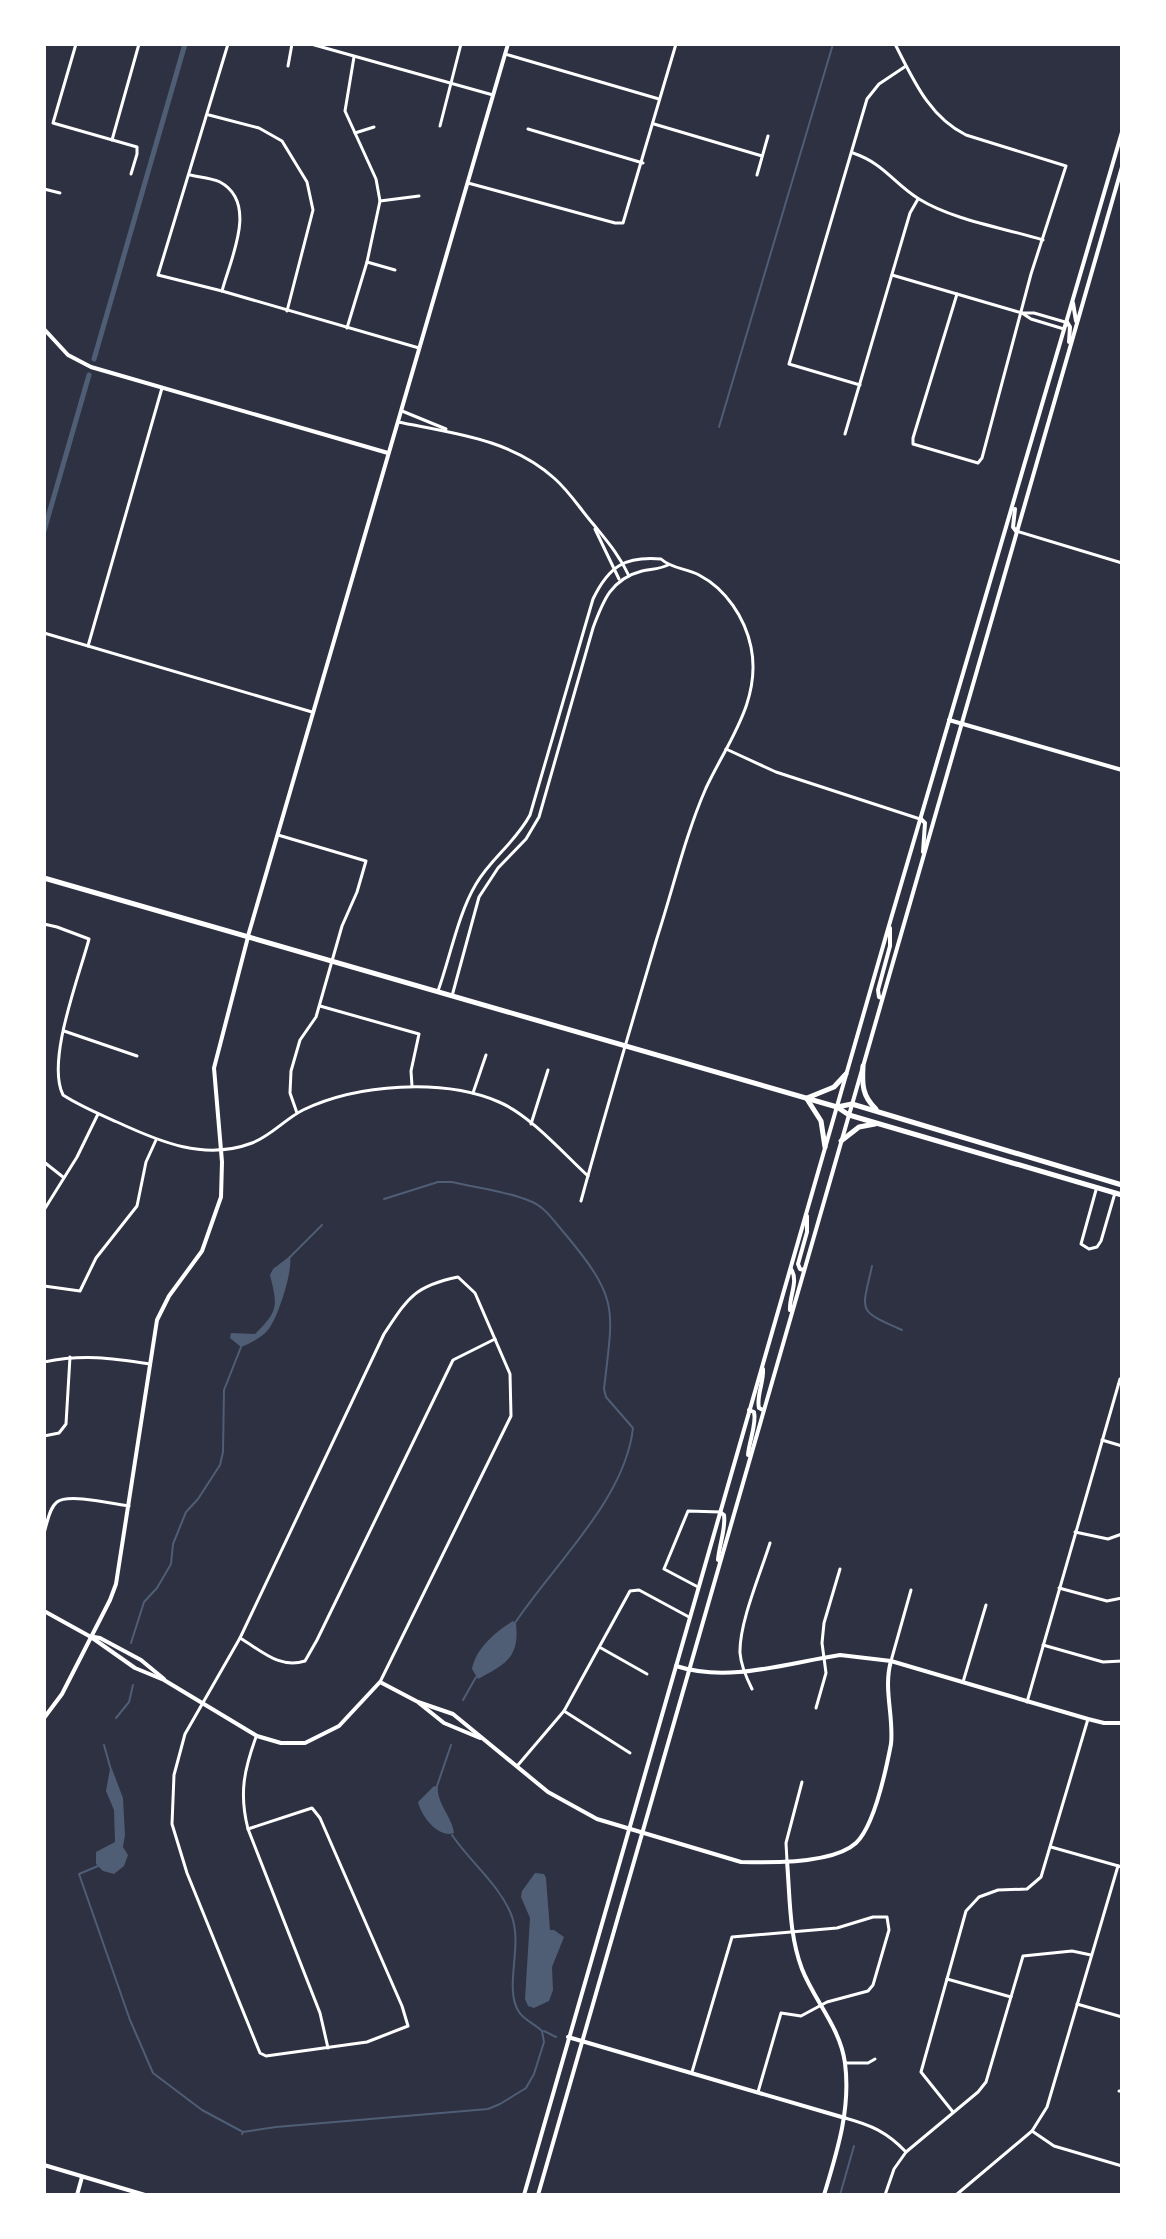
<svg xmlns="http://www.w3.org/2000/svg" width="1166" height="2239" font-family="Barlow,sans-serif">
<rect width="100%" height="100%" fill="#2d3142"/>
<g fill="#4f5d75">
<path d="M290 1256C293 1271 278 1318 268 1330 261 1338 251 1343 241 1347L230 1338 231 1333 255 1334C278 1311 278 1307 270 1275L273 1269Z"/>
<path d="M513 1621 516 1624C520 1658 504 1665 478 1679L472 1669C476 1648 495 1632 513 1621Z"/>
<polygon points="110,1769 112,1769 123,1798 125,1835 123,1847 128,1855 124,1866 114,1874 103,1871 96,1864 96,1852 115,1842 114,1810 106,1791"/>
<path d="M434 1786 438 1787C436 1802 452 1817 454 1833 439 1839 421 1816 418 1802Z"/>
<polygon points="535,1873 544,1874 546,1878 550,1930 554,1930 564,1937 552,1967 553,1990 549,2001 534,2008 528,2006 525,1999 530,1918 521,1897 522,1891"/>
</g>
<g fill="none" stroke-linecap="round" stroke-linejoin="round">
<g stroke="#4f5d75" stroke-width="2">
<polyline points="719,427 833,44"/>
<path d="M384 1199 438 1182H452C477 1188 507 1191 530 1201 546 1207 555 1223 566 1235 620 1300 613 1309 604 1389L606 1397 633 1428C625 1500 553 1565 515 1623"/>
<polyline points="289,1258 322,1225"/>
<path d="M872 1266C862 1312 856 1310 902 1330"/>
<polyline points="131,1643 144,1602 157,1588 171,1564 173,1544 186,1512 198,1499 220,1465 223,1452 224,1390 241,1347"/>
<polyline points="463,1700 476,1677"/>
<polyline points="116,1718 129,1702 133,1685"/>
<polyline points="104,1745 111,1770"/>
<polyline points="436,1789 451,1745"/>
<polyline points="98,1866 79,1874 130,2020 153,2073 202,2110 243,2132 242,2134"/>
<polyline points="544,2031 556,2037"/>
<path d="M243 2132 276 2127 488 2109 500 2104 526 2088 534 2074 544 2042 542 2031C535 2024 524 2020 519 2012 503 1987 524 1946 511 1914 498 1883 470 1862 452 1835"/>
<polyline points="840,2195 854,2146"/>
</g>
<g stroke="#4f5d75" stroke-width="5">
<polyline points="94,359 185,44"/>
<polyline points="44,531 89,375"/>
</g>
<g stroke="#fff" stroke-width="3">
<polyline points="76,44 53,123 137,147 137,154 131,174"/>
<polyline points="228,44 158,275 222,291 419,348"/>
<polyline points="311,44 493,95"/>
<path d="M895 44C913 79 929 117 966 135L1066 166 1031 274 982 458 978 463 913 444V438L957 294"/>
<polyline points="505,54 659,99"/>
<polyline points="288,66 292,44"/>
<polyline points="209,115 259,128 282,141 307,182 313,210 287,311"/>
<polyline points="654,124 762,156"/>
<polyline points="440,126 461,44"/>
<polyline points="528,129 643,163"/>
<polyline points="355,133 374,127"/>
<polyline points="112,140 139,44"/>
<path d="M853 153C885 164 893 183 919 199 953 220 1004 228 1043 240"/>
<path d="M190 175C199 177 212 178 220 182 259 203 230 260 222 291"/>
<polyline points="757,175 768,136"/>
<polyline points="468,183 615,223 623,223 676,44"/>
<polyline points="44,189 60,193"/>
<polyline points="380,201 419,196"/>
<polyline points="367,262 395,270"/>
<polyline points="892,275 1022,313 1031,319 1064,329"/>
<polyline points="1022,313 1034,313 1065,322"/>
<polyline points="347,328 367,262 380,201 376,179 345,111 354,57"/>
<polyline points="860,385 789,364 867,99 879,84 906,66"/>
<polyline points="402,411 446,429"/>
<path d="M398 422C452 433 511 439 554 478 570 492 580 509 594 525 607 541 620 556 629 576"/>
<polyline points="845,434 910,213 918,199"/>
<polyline points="595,529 619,579"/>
<polyline points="1016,531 1122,563"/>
<polyline points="44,633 312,712"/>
<polyline points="88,646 162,388"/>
<polyline points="726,749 776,772 920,819"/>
<polyline points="278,835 366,861 357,892 342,926 316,1017 300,1040 291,1071 290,1093 297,1113"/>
<path d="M44 924 57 927 89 939C79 977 46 1061 63 1095 80 1106 99 1114 117 1122 160 1142 205 1161 252 1143 271 1136 285 1119 303 1110 357 1084 443 1078 499 1102 530 1115 563 1153 588 1176"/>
<path d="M438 991C450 958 458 914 476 884 491 858 515 843 530 815L593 599C609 566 625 556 661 559 672 569 686 568 699 575 726 589 745 618 751 647 762 700 727 743 706 788 685 836 673 889 657 938 631 1026 605 1113 581 1201"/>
<path d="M452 996 479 897 498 868 526 839 539 817 593 628C603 601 611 579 642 571 651 569 660 569 668 565"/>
<polyline points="320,1006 419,1034 411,1071 412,1086"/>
<polyline points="64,1031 137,1056"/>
<polyline points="473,1093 486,1055"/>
<polyline points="531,1124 548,1070"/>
<polyline points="44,1162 63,1177"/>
<polyline points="1096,1190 1081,1244 1089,1249 1097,1247 1101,1241 1115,1193"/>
<polyline points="44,1210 77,1157 98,1114"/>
<polyline points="44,1286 80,1291 96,1258 137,1206 146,1162 156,1140"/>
<path d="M44 1362C83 1354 111 1358 150 1364"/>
<polyline points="44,1436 59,1433 66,1424 70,1357"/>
<polyline points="1102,1440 1122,1446"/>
<polyline points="1075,1532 1108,1539 1122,1534"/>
<path d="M44 1533C47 1524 49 1508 57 1502 68 1493 114 1504 129 1506"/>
<polyline points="698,1587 664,1569 688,1511 720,1512"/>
<polyline points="1059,1588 1107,1601 1122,1598"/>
<path d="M240 1638C262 1651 279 1669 305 1661L317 1640 453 1360 495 1339"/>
<polyline points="1043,1645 1103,1662 1122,1661"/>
<polyline points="601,1648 647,1674"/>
<polyline points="891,1661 911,1590"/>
<polyline points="963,1682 986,1605"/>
<path d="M752 1689C746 1677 741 1666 740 1653 739 1623 761 1572 770 1543"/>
<polyline points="1027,1702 1120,1379 1122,1380"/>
<polyline points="816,1708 826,1673 822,1643 824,1623 840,1569"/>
<polyline points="564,1711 630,1753"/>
<path d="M256 1737C244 1770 239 1794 248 1829L320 2013 328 2048"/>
<polyline points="518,1765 564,1711 630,1591 639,1590 689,1617"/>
<path d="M248 1829 312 1808 320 1818 402 2006 408 2026 367 2042 266 2056 260 2053 187 1873 172 1824 174 1775 185 1734 240 1638 384 1334C408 1298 414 1286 458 1277L475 1293 510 1374 511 1416 380 1682"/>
<polyline points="1051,1847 1122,1867"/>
<polyline points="787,1861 786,1843 802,1782"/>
<polyline points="947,1979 1011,1997"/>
<polyline points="1077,2004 1122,2017"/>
<polyline points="845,2063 868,2063 875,2059"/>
<polyline points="692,2072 732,1937 837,1928 873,1917 887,1917 889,1930 873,1985 868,1991 827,2002 801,2016 781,2013 758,2092"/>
<polyline points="1119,2091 1122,2091"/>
<polyline points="953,2112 921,2072 966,1911 979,1897 998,1890 1027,1889 1041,1877 1088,1719"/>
<path d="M845 2118C871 2125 887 2132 906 2152"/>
<polyline points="1032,2131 1054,2146 1122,2166"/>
<polyline points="885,2195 894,2169 906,2152 978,2092 986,2082 1023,1956 1072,1951 1091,1955"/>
<polyline points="956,2195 1032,2131 1047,2107 1118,1866"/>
</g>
<g stroke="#fff" stroke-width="4">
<polyline points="44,329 68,355 91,367 388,453"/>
<polyline points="949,720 1122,770"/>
<path d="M44 1611 91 1637 135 1668 164 1680 257 1736 281 1743H305L339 1726 380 1682 418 1702 453 1714 548 1792 597 1819 741 1862C771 1863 833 1864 856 1843 875 1825 886 1770 891 1744 894 1716 883 1689 891 1661"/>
<polyline points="94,1637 100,1638 141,1660 164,1679"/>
<path d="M676 1666C729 1683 787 1663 840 1655L891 1661 1088 1719 1104 1723H1122"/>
<polyline points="419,1703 444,1723 480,1738"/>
<polyline points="44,1718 62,1694 110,1600 116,1584 157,1320 169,1296 202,1251 221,1197 222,1162 214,1068 248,937"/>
<path d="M787 1861C790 1897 789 1935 802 1969 815 2002 840 2027 845 2063 851 2109 837 2152 824 2195"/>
<polyline points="568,2037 845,2118"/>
<polyline points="77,2195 82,2177"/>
</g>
<g stroke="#fff" stroke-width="4">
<polyline points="1073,303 1076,321"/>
<polyline points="1067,322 1070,327 1069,342"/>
<polyline points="1015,509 1013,527 1016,531"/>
<polyline points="921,819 925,823 923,852"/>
<polyline points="248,936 508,44"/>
<polyline points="882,998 879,997 878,990 890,946 890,928"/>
<polyline points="804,1270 800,1269 798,1264 807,1232 807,1216"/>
<path d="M790 1310C789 1296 799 1281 791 1269"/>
<path d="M763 1410 759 1408C756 1397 764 1382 763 1369"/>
<path d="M748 1455C749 1441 757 1424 754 1412L749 1410"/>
<path d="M718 1560C719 1545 726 1529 724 1515L720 1512"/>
<polyline points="44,2165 145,2195"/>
<polyline points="524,2195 890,922 1122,132"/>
<polyline points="538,2195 1122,167"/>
</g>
<g stroke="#fff" stroke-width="5">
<polyline points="44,878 837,1107 849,1115 1122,1195"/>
<path d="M863 1066C862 1084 862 1096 876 1109"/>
<polyline points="807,1098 834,1087 846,1074"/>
<polyline points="807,1099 821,1121 825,1147"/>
<polyline points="837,1107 852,1104 1122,1185"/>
<polyline points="841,1141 859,1127 875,1124"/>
</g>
</g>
<rect width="1166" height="2239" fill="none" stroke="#ffffff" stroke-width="92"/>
</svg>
